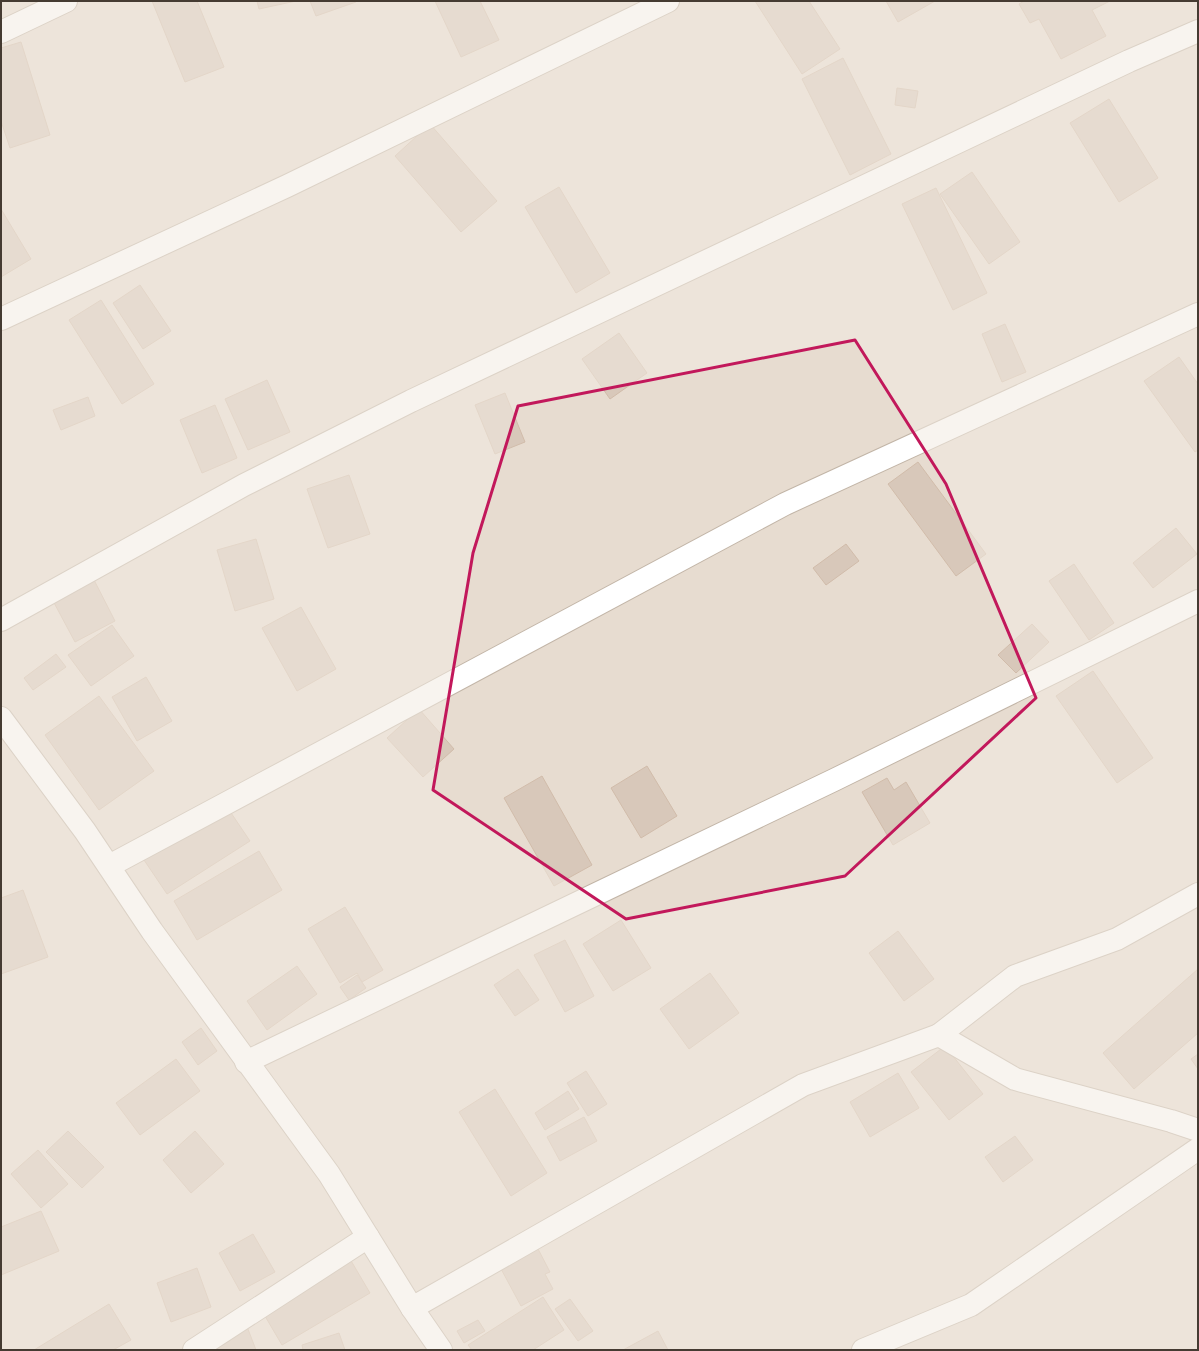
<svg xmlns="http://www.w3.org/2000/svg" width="1199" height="1351" font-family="'IBM Plex Sans',sans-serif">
<rect width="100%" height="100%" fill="#f3ebe2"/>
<rect fill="#e7dcd0" x="1" y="1" width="1197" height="1349"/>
<g fill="#d8c8ba" stroke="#d1bcaa">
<polygon points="152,1 197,1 224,67 185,82"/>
<polygon points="257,1 296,1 259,9"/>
<polygon points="310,1 356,1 356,2 316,16"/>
<polygon points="435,1 480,1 499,40 461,57"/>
<polygon points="755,1 809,1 840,49 802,74"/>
<polygon points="886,1 935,1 898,22"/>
<polygon points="1024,1 1110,1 1092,10 1106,36 1061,59 1039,19 1030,23 1019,4"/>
<polygon points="21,42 50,135 10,148 1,121 1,48"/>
<polygon points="843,58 891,154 850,175 802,79"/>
<polygon points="897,88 918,91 915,108 895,105"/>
<polygon points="1109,99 1158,178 1119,202 1070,123"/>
<polygon points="430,124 497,201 461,232 395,156"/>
<polygon points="972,172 1020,242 989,264 940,194"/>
<polygon points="559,187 610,273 576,293 525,207"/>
<polygon points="936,188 987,293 953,310 902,204"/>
<polygon points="1,209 31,259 1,277"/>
<polygon points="140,285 171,331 143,349 113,303"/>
<polygon points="101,300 154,384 122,404 69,320"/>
<polygon points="1005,324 1026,372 1002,382 982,334"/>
<polygon points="619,333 647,373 610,399 582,359"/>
<polygon points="1179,357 1198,384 1198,450 1195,452 1144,381"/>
<polygon points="267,380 290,432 248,450 225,399"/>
<polygon points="505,393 525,442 495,454 475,405"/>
<polygon points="88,397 95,416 61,430 53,410"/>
<polygon points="215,405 237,458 202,473 180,420"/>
<polygon points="918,462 986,554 956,576 888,484"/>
<polygon points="349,475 370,534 328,548 307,489"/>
<polygon points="1176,528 1197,554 1153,588 1133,563"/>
<polygon points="256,539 274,599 235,611 217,550"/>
<polygon points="846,544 859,561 826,585 813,568"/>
<polygon points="1074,564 1114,623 1089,640 1049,581"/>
<polygon points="93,578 115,621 75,642 52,599"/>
<polygon points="301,607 336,669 297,691 262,628"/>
<polygon points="1032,624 1049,642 1016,673 998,655"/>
<polygon points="112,625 134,656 91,686 68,655"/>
<polygon points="56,654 66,667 33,690 24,678"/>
<polygon points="1093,671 1153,758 1117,783 1056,696"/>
<polygon points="146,677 172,721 137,741 112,697"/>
<polygon points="99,696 154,771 99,810 45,735"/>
<polygon points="419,709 454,749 423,777 387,738"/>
<polygon points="647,766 677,816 641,838 611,788"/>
<polygon points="542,776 592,865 554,886 504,798"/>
<polygon points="887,778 894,790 906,782 930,823 893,845 862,792"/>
<polygon points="225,804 250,841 167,894 142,857"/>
<polygon points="259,851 282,890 197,940 174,901"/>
<polygon points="23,890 48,957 1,974 1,898"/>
<polygon points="345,907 383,970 362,982 357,973 340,983 308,929"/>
<polygon points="621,920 651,968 613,991 583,944"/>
<polygon points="898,931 934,979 904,1001 869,953"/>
<polygon points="565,940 594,996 565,1012 534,955"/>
<polygon points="297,966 317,994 267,1030 247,1001"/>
<polygon points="518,969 539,1000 515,1016 494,985"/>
<polygon points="1198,969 1198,1033 1134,1089 1103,1053"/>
<polygon points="710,973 739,1013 689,1049 660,1009"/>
<polygon points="357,975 366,988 349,1000 340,987"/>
<polygon points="201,1028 217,1051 198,1065 182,1042"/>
<polygon points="945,1046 983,1094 949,1120 911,1072"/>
<polygon points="1198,1054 1198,1069 1191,1059"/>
<polygon points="176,1059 200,1091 140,1135 116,1103"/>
<polygon points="586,1071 607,1104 588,1116 567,1083"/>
<polygon points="898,1073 919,1108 870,1137 850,1102"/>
<polygon points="495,1089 547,1173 511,1196 459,1112"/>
<polygon points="568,1091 579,1109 545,1130 535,1113"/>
<polygon points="584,1117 597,1141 560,1161 547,1137"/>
<polygon points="68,1131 104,1167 82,1188 46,1152"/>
<polygon points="195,1131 224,1164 191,1193 163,1160"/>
<polygon points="1015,1136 1033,1160 1003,1182 985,1157"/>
<polygon points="38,1150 68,1184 41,1208 11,1174"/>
<polygon points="41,1211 59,1251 1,1275 1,1227"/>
<polygon points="253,1234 275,1272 240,1291 219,1253"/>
<polygon points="537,1247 550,1272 545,1274 553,1289 521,1306 500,1267"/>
<polygon points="350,1259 370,1293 282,1345 262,1311"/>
<polygon points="197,1268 211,1307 171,1322 157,1283"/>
<polygon points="543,1297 564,1330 533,1350 472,1350 468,1345"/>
<polygon points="570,1299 593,1331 578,1341 555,1309"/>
<polygon points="109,1304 131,1340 113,1350 34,1350"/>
<polygon points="478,1320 485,1331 464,1343 457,1331"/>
<polygon points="246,1324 256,1350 214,1350"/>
<polygon points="658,1331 668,1350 623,1350"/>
<polygon points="339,1333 345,1350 303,1350 302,1345"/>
</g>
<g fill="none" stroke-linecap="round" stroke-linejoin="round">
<defs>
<g id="street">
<polyline points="1,32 66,1"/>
<polyline points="1,319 287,186 668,1"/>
<polyline points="1,620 244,485 411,401 1129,61 1198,31"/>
<polyline points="1,718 85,831 152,931 329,1174 412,1308 441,1350"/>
<polyline points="109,866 785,504 1198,314"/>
<polyline points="939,1035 1015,976 1117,939 1198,894"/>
<polyline points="246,1062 834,780 1198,601"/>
<polyline points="412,1308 803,1085 939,1035 1015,1079 1171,1121 1198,1130"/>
<polyline points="194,1350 368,1237"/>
<polyline points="863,1350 971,1305 1198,1149"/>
</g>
</defs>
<use href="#street" stroke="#c2b5a7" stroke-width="24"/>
<use href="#street" stroke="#fff" stroke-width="22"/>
</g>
<path d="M0 0H1199V1351H0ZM855 340 946 484 1036 698 845 876 626 919 433 790 473 553 518 406Z" fill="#f3ebe2" fill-opacity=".55" fill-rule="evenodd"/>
<path fill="none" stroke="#c2185b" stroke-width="3" stroke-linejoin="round" d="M855 340 946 484 1036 698 845 876 626 919 433 790 473 553 518 406Z"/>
<rect width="1199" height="1351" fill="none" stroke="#453b32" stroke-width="4"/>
</svg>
